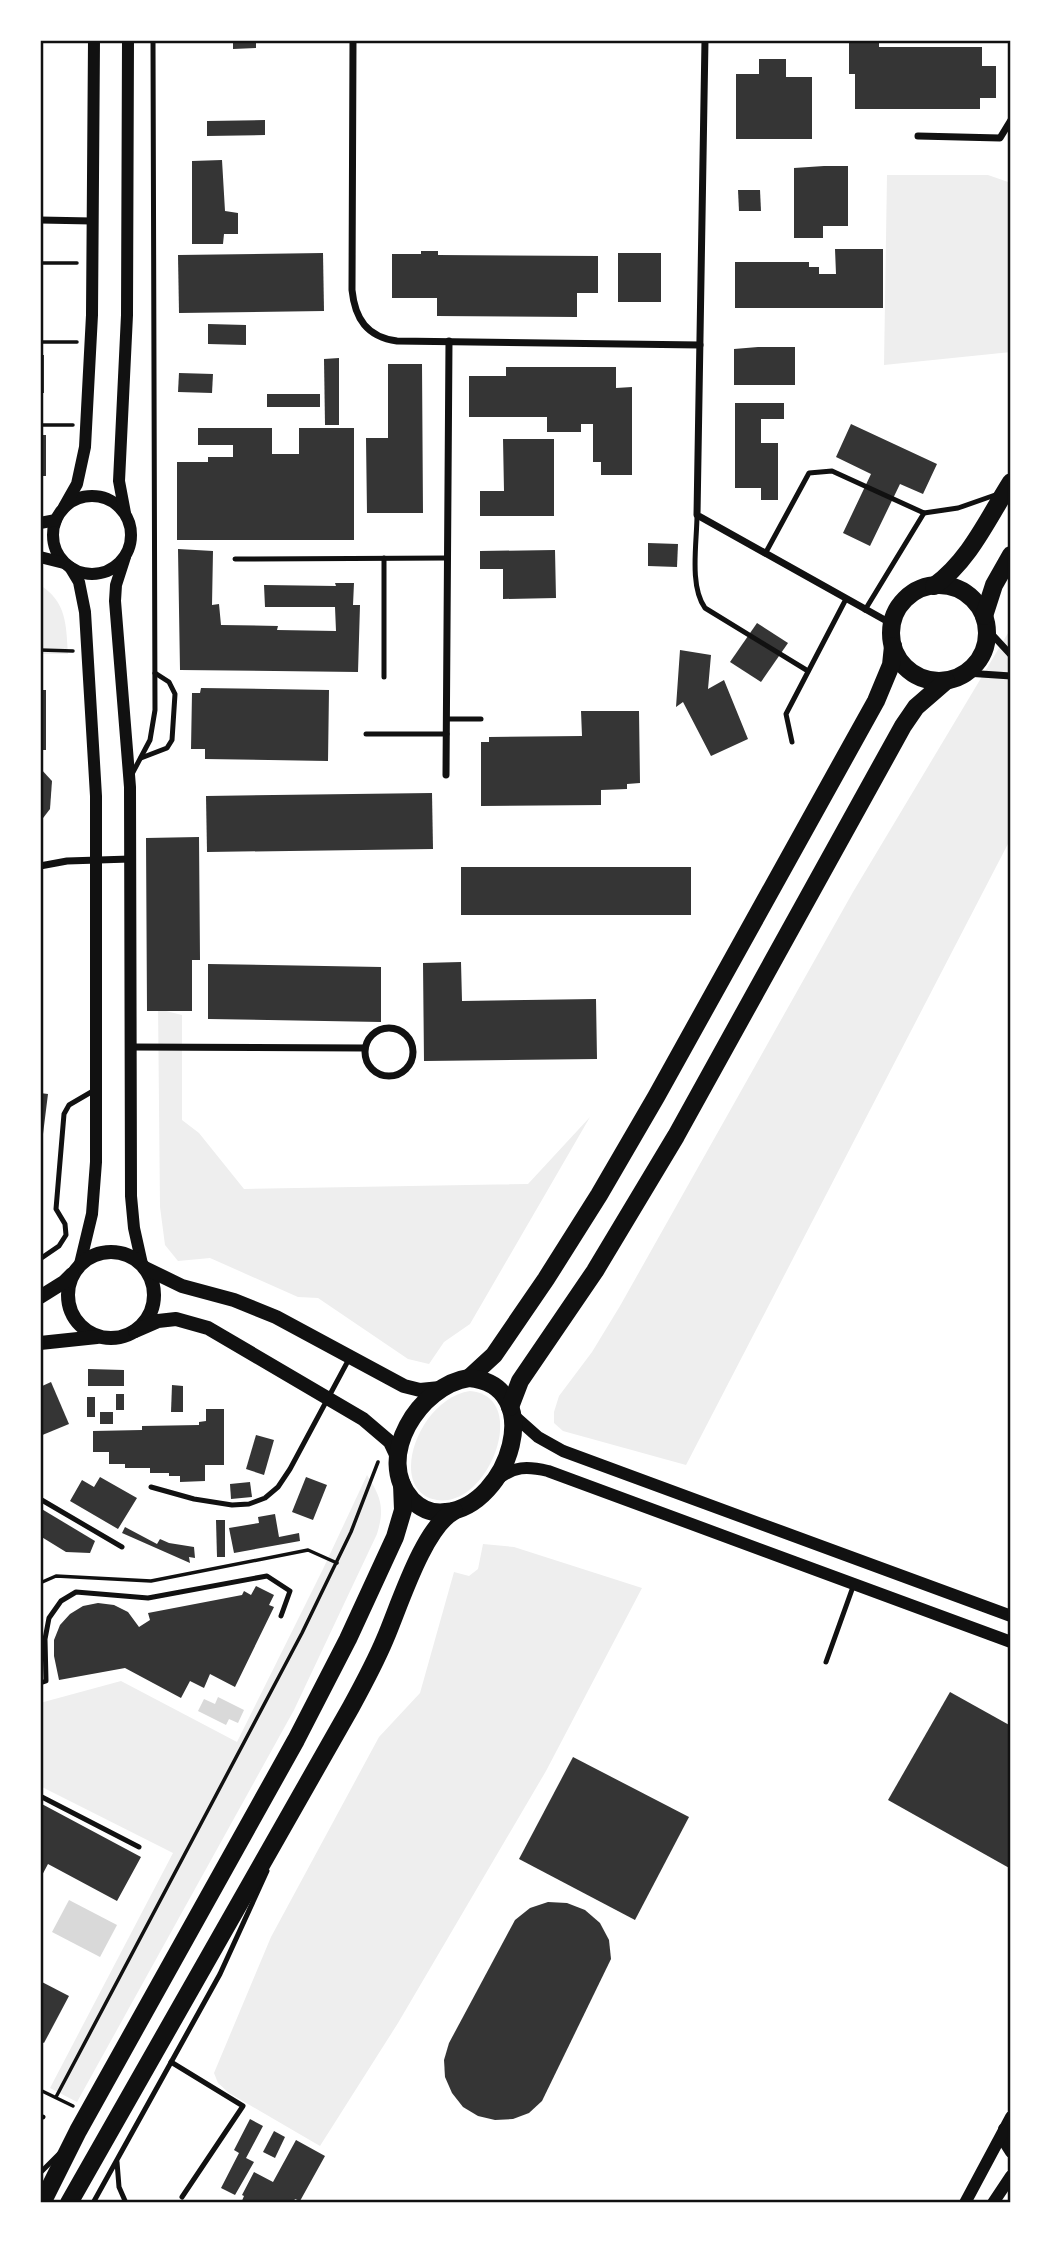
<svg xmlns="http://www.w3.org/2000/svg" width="1051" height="2243" font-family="Cabin,sans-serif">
<rect width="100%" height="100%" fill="#fff"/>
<g fill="#eee">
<polygon points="887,175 988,175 1011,183 1011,352 884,365"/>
<path d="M40 585C67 602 66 625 68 654H40Z"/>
<polygon points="1011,628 1011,838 686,1465 563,1431 554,1423 554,1412 559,1396 592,1352 620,1306 853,892"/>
<polygon points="158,1002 162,1010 182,1015 182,1120 199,1133 244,1189 528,1184 590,1117 470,1324 444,1342 429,1364 408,1359 318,1298 298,1297 210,1258 178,1261 165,1245 160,1207"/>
<path d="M470 1391C531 1396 489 1508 437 1500 386 1492 417 1399 470 1391Z"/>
<path d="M367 1475C381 1497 385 1508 377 1534L294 1710 77 2102 50 2088 173 1853 40 1786V1703L121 1681 237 1742 323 1569Z"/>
<polygon points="483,1544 514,1547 642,1588 546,1771 398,2023 320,2146 229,2093 218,2083 214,2073 271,1937 379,1737 420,1693 454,1572 469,1576 478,1569"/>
</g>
<g fill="#d9d9d9">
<polygon points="218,1697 244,1710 238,1723 229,1719 226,1725 198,1711 204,1699 215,1704"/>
<polygon points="69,1900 117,1925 100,1957 52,1932"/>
</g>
<g fill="#353535">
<polygon points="233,40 256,40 256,48 233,49"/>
<polygon points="849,40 879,40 879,47 982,47 982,66 996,66 996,98 980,98 980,109 855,109 855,74 849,74"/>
<polygon points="759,59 786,59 786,77 812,77 812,139 736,139 736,74 759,74"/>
<polygon points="265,120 265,135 207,136 207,121"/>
<polygon points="222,160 225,211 238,213 238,234 224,234 223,244 192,244 192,161"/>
<polygon points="824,166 848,166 848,226 823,226 823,238 794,238 794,168"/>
<polygon points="738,190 760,190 761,211 739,211"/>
<polygon points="835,249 883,249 883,308 735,308 735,262 809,262 809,267 819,267 819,274 836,274"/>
<polygon points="421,251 438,251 438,255 598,256 598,293 577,293 577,317 437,316 437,298 392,298 392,254 421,254"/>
<polygon points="323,253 324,311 179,313 178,255"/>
<rect x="618" y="253" width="43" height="49"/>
<rect x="40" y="274" width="3" height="50"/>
<polygon points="208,324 246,325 246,345 208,344"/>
<polygon points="758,347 795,347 795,385 734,385 734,349"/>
<rect x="40" y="355" width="4" height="38"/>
<polygon points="339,358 339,425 325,425 324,359"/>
<polygon points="388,364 422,364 423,513 367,513 366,438 388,438"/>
<polygon points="506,367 616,367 616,388 632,387 632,475 601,475 601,462 593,462 593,424 581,424 581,432 547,432 547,417 469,417 469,376 506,376"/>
<polygon points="179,373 213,374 212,393 178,392"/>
<rect x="267" y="394" width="53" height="13"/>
<polygon points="735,403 784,403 784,419 761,419 761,443 778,443 778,500 761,500 761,488 735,488"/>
<polygon points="851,424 937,464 923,494 900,484 870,546 843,533 871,474 836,457"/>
<polygon points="198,428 272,428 272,454 299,454 299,428 354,428 354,540 177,540 177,462 208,462 208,457 233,457 233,445 198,445"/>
<rect x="40" y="435" width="6" height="41"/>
<polygon points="503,439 554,439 554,516 480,516 480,491 504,491"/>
<polygon points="648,543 678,544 677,567 648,566"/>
<polygon points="178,549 213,551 212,605 219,604 221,625 278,626 277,630 336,631 335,607 265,607 264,585 336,586 335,583 354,583 353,605 360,605 358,672 180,670"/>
<polygon points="555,550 556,598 503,599 503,569 480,569 480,551"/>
<polygon points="757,623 788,643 761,682 730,662"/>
<polygon points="680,650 711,655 708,689 724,680 748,739 711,756 683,702 676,707"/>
<polygon points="201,688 329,690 328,761 205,759 205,749 191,749 192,693 200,693"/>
<rect x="40" y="690" width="6" height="60"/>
<polygon points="581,711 639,711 640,783 627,784 627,789 601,790 601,805 481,806 481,742 489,742 489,737 582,736"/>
<polygon points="40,768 52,781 50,809 40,822"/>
<polygon points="432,793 433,849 207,852 206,796"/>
<polygon points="199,837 200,960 192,960 192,1011 147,1011 146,838"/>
<rect x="461" y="867" width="230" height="48"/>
<polygon points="461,962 462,1001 596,999 597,1059 424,1061 423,963"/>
<polygon points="208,964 381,967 381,1022 208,1019"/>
<polygon points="40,1093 48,1094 42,1142 40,1142"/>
<polygon points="88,1369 124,1370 124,1386 88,1386"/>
<polygon points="51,1382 69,1424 40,1436 40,1387"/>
<polygon points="172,1385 183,1386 183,1412 171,1412"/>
<rect x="116" y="1394" width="8" height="16"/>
<rect x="87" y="1397" width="8" height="20"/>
<polygon points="206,1409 224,1409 224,1465 205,1465 205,1481 180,1482 180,1476 169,1476 169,1473 150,1473 150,1468 125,1468 125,1464 109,1464 109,1452 93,1452 93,1431 142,1430 142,1426 199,1425 199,1422 206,1421"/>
<rect x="100" y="1412" width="13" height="12"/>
<polygon points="256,1435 274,1440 264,1475 246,1469"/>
<polygon points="100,1477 137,1498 118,1529 70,1501 82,1480 94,1487"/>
<polygon points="306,1477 327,1485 313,1520 292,1512"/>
<polygon points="250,1482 252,1497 231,1499 230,1484"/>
<polygon points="40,1508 95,1541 90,1553 66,1552 40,1536"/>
<polygon points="275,1514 279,1537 299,1533 300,1541 234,1553 229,1528 259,1523 258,1517"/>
<polygon points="216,1520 225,1520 225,1557 217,1557"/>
<polygon points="125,1527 157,1544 160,1539 169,1543 194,1547 195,1558 189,1557 190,1563 122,1533"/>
<polygon points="256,1586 274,1595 269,1605 274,1607 235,1687 210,1674 204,1688 190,1681 181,1698 125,1668 59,1680 54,1656 54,1640 60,1625 70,1614 83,1606 98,1603 114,1605 128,1612 139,1627 150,1620 148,1613 242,1595 244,1591 251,1595"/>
<polygon points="950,1692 1011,1726 1011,1869 888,1800"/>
<polygon points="573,1757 689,1817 635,1920 519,1859"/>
<polygon points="40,1803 141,1857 117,1901 48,1864 40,1879"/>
<polygon points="548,1902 567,1903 585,1910 600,1923 609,1940 611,1959 542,2101 529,2113 513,2119 495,2120 478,2116 463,2107 452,2093 445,2077 444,2060 449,2043 515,1920 530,1908"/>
<polygon points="40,1981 69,1996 44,2043 40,2041"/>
<polygon points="250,2119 263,2126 246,2158 254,2162 235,2195 221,2188 239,2153 234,2150"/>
<polygon points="274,2131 285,2137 275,2158 263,2152"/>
<polygon points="296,2140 325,2156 300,2201 295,2199 293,2203 241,2203 244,2196 242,2195 254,2172 273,2182"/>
</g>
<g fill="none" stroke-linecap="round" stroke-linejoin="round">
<g stroke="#111" stroke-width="3.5">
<polyline points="40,263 77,263"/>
<polyline points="40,342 77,342"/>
<polyline points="40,425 73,425"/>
<polyline points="40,650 73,651"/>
<polyline points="40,1583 56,1576 151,1581 308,1550 337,1563"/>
<polyline points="40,2090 73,2106"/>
<polyline points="56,2097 302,1633 351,1532 378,1462"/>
</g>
<g stroke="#111" stroke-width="5">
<path d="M697 515C697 542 689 586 705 608L808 671"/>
<polyline points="765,554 809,473 832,471 924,513 958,508 998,494"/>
<polyline points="384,558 384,677"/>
<polyline points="235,559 448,558"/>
<polyline points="865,610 924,513"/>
<polyline points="447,719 481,719"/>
<polyline points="366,734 447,734"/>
<polyline points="792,742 786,714 846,599"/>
<polyline points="141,758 167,748 172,740 175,694 169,682 155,673"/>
<polyline points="132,774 150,740 155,710 153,40"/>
<polyline points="40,1259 59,1246 66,1235 65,1224 56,1209 64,1114 69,1105 93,1091"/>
<polyline points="151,1487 194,1499 232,1505 249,1504 265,1498 278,1487 290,1469 349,1359"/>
<polyline points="40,1499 122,1547"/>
<polyline points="826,1662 854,1584"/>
<polyline points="40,1683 46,1681 45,1639 49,1618 61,1601 76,1592 148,1598 267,1576 290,1591 281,1616"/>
<polyline points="40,1796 139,1847"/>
<polyline points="171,2062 243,2106 182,2197"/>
<polyline points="40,2116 43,2117"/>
<polyline points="117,2162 119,2187 126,2203"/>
<polyline points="40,2173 59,2154"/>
<polyline points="93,2203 220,1974 267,1871"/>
</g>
<g stroke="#111" stroke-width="7">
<path d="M353 40 352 290C355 319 367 337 397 341L700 345"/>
<polyline points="705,40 697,515 892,624"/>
<polyline points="918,136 1000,138 1011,120"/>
<polyline points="40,220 92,221"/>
<polyline points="987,629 1011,655"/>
<polyline points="966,673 1011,676"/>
<polyline points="446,775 449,341"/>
<polyline points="40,866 67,861 130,859"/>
<circle cx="389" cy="1052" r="24"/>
<polyline points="130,1047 365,1048"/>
</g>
<g stroke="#111" stroke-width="12">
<circle cx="92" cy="535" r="39"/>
<polyline points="64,507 77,484 85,447 92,315 94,40"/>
<polyline points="125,513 119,481 127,315 128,40"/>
<polyline points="40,523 56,520"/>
<polyline points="40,557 64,563"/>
<polyline points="125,557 116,585 115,601 130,787 131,1196 134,1228 142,1264"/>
<polyline points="70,567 79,582 85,612 96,796 96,1162 92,1214 80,1264"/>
<polyline points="511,1413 538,1437 563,1451 1011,1616"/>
<path d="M497 1480C514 1466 527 1466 548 1471L1011 1642"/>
<polyline points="1004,2129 1004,2141 1011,2152"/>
<polyline points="965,2203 1011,2117"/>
<polyline points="993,2203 1011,2176"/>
</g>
<g stroke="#111" stroke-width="14">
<circle cx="111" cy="1295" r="43"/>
<polyline points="145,1268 182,1286 234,1300 276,1317 404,1386 420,1390 440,1388"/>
<polyline points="40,1297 64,1282 72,1274"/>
<polyline points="135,1331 158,1321 176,1319 208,1328 363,1419 390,1442 399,1461"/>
<polyline points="40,1343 97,1337"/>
</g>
<g stroke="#111" stroke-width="18">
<circle cx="939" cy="633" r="48"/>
<path d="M934 586C970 560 988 518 1011 482"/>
<polyline points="984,616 994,585 1011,555"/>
<polyline points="469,1378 494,1355 546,1279 599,1195 656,1097 876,701 891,665 893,646"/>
<path d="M469 1378C548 1385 509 1506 446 1512 433 1514 421 1509 412 1500 373 1458 420 1385 469 1378Z"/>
<polyline points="510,1407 520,1381 595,1271 676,1136 903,726 916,707 946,681"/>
<polyline points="42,2203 78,2131 296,1740 348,1639 395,1537 403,1510 402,1484"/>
<path d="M69 2203 351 1707C363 1685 375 1663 385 1639 399 1607 423 1528 454 1511"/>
</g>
</g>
<rect width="1051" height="2243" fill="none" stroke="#ffffff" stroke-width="84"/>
<rect x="42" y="42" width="967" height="2159" fill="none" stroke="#111" stroke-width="2.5"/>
</svg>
